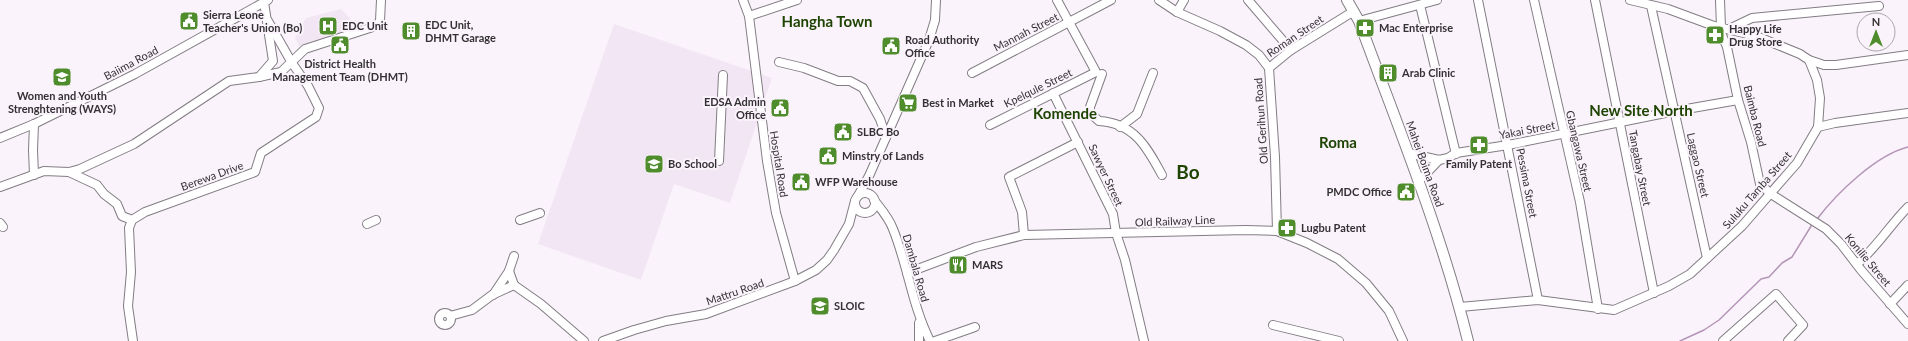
<svg xmlns="http://www.w3.org/2000/svg" width="1908" height="341" font-family="Lato,sans-serif">
<rect width="100%" height="100%" fill="#faf3fb"/>
<g fill="#f3e6f4">
<polygon points="341,9 353,22 357,31 301,50 295,38 306,18"/>
<polygon points="614,24 772,78 730,203 674,184 641,280 538,244"/>
</g>
<g fill="none" stroke-linecap="round" stroke-linejoin="round">
<g stroke="#b494b7" stroke-width="1.5">
<path d="M1817 219C1837 193 1876 155 1908 147"/>
<polyline points="1680,341 1704,330 1719,320 1761,279 1769,277 1782,263 1792,257 1813,223"/>
</g>
<defs>
<g id="minor">
<polyline points="743,0 749,16 767,161 776,213 795,281"/>
<polyline points="1159,0 1177,12 1220,31 1246,45 1259,55 1269,68 1275,157 1277,231"/>
<polyline points="1248,0 1291,50"/>
<polyline points="1478,0 1538,300"/>
<polyline points="1534,0 1580,202 1598,309"/>
<polyline points="1595,0 1654,293"/>
<polyline points="1720,0 1721,27"/>
<polyline points="1420,5 1456,154"/>
<polyline points="1651,6 1707,258"/>
<polyline points="1177,12 1184,0"/>
<polyline points="749,16 797,0"/>
<polyline points="1359,21 1437,0"/>
<polyline points="1714,26 1722,35 1727,47 1738,100 1751,142 1760,184 1771,194 1826,229 1841,244 1861,270 1908,324"/>
<polyline points="1729,29 1752,18 1879,6"/>
<polyline points="1809,60 1824,65 1836,65 1908,55"/>
<polyline points="779,62 804,68 838,81 850,81 863,88 880,119 886,137"/>
<polyline points="1269,68 1291,50 1354,11"/>
<polyline points="972,73 1111,0"/>
<path d="M1102 74 1090 107V113L1099 121C1134 123 1147 147 1162 175"/>
<polyline points="259,77 281,72 305,49 376,26 380,21 381,0"/>
<polyline points="1053,93 1113,214 1116,233 1125,260 1144,341"/>
<polyline points="34,124 33,150 34,175"/>
<polyline points="990,125 1096,72 1057,0"/>
<polyline points="1120,127 1137,114 1153,73"/>
<polyline points="1818,127 1835,123 1908,113"/>
<polyline points="0,138 34,124 135,74 268,0"/>
<polyline points="1408,153 1439,160 1448,158 1456,153 1508,145 1675,111 1738,100"/>
<polyline points="719,161 723,75"/>
<polyline points="69,172 97,185 104,194 117,204 122,216 132,220"/>
<polyline points="1419,181 1439,160"/>
<polyline points="0,187 44,171 69,172 80,169 134,144 229,81 259,77 273,61 264,2"/>
<circle cx="865" cy="203" r="10"/>
<polyline points="858,196 869,176 929,40 935,20 936,0"/>
<path d="M874 200C881 209 889 218 893 229 908 266 912 305 930 341"/>
<polyline points="520,220 540,213"/>
<polyline points="0,223 3,227"/>
<polyline points="367,224 376,220"/>
<polyline points="1024,235 1022,212 1009,177 1078,142"/>
<path d="M1857 264C1877 247 1890 225 1908 207"/>
<polyline points="509,271 514,285 541,304 584,341"/>
<polyline points="907,273 976,247 1024,235 1246,230 1277,231 1307,243 1338,259 1366,283 1389,311 1403,341"/>
<polyline points="493,295 509,271 514,256"/>
<polyline points="1890,304 1908,285"/>
<polyline points="1460,307 1538,300 1614,310 1669,286 1690,274 1742,226 1797,163 1818,127 1820,98 1817,80 1809,60 1800,54 1756,36 1714,26 1668,9 1630,0"/>
<circle cx="445" cy="319" r="6"/>
<polyline points="450,316 472,310 492,295 514,285"/>
<polyline points="1273,325 1339,341"/>
<polyline points="133,341 128,306 131,272 129,228 132,220 145,212 255,172 261,153 316,117 319,108 308,86 292,63 268,21"/>
<polyline points="603,341 634,330 666,321 706,314 795,281 816,270 827,260 834,250 849,224 855,201"/>
<polyline points="919,341 919,323"/>
<polyline points="935,341 975,327"/>
<polyline points="1723,341 1776,294 1803,325 1788,341"/>
</g>
<path id="major" d="M1347 0 1359 21C1398 127 1441 231 1468 341"/>
</defs>
<use href="#minor" stroke="#827c83" stroke-width="10"/>
<use href="#major" stroke="#827c83" stroke-width="12"/>
<use href="#minor" stroke="#fff" stroke-width="8"/>
<use href="#major" stroke="#fff" stroke-width="10"/>
</g>
<defs>
<symbol id="civic-square" viewBox="-11 -11 22 22"><rect x="-9" y="-9" width="18" height="18" rx="4" fill="#4f8c2b" stroke="#faf3fb"/><path d="M-.6-6.5H3V-4.5H.6V-3L4-1V1h2V6H-6V1h2V-1L-.6-3ZM-1.2 2.5V6h2.4V2.5Z" fill="#fff"/></symbol>
<symbol id="hospital-square" viewBox="-11 -11 22 22"><rect x="-9" y="-9" width="18" height="18" rx="4" fill="#4f8c2b" stroke="#faf3fb"/><path d="M-5-5h3v3.5h4V-5h3V5h-3V1.5h-4V5h-3Z" fill="#fff"/></symbol>
<symbol id="pharmacy-square" viewBox="-11 -11 22 22"><rect x="-9" y="-9" width="18" height="18" rx="4" fill="#4f8c2b" stroke="#faf3fb"/><path d="M-2-6h4v4h4v4h-4v4h-4v-4h-4v-4h4Z" fill="#fff"/></symbol>
<symbol id="building-square" viewBox="-11 -11 22 22"><rect x="-9" y="-9" width="18" height="18" rx="4" fill="#4f8c2b" stroke="#faf3fb"/><path d="M-4-6H4V6H1V3H-1V6H-4ZM-2.5-4.3h1.7v1.8h-1.7ZM.8-4.3h1.7v1.8H.8ZM-2.5-1h1.7V.8h-1.7ZM.8-1h1.7V.8H.8Z" fill="#fff"/></symbol>
<symbol id="school-square" viewBox="-11 -11 22 22"><rect x="-9" y="-9" width="18" height="18" rx="4" fill="#4f8c2b" stroke="#faf3fb"/><path d="M0-5L7-2L0 1L-7-2ZM-4 1L0 2.5L4 1V4Q0 6-4 4Z" fill="#fff"/></symbol>
<symbol id="supermarket-square" viewBox="-11 -11 22 22"><rect x="-9" y="-9" width="18" height="18" rx="4" fill="#4f8c2b" stroke="#faf3fb"/><path d="M-6-5.5h2.5l.6 2H6L4.5 2H-2.5L-4.4-4H-6ZM-1.5 3.2a1.3 1.3 0 1 0 .1 0ZM3 3.2a1.3 1.3 0 1 0 .1 0Z" fill="#fff"/></symbol>
<symbol id="restaurant-square" viewBox="-11 -11 22 22"><rect x="-9" y="-9" width="18" height="18" rx="4" fill="#4f8c2b" stroke="#faf3fb"/><path d="M-5-6h1v4h1v-4h1v4h1v-4h1v5L-1.5 .5V6h-2V.5L-5-1ZM5-6V6H3V1.5H1.5Q1.5-4 5-6Z" fill="#fff"/></symbol>
</defs>
<g fill-rule="evenodd">
<use href="#civic-square" x="178" y="10" width="22" height="22"/>
<use href="#hospital-square" x="317" y="15" width="22" height="22"/>
<use href="#pharmacy-square" x="1354" y="17" width="22" height="22"/>
<use href="#building-square" x="400" y="20" width="22" height="22"/>
<use href="#pharmacy-square" x="1704" y="24" width="22" height="22"/>
<use href="#civic-square" x="329" y="34" width="22" height="22"/>
<use href="#civic-square" x="880" y="35" width="22" height="22"/>
<use href="#building-square" x="1377" y="62" width="22" height="22"/>
<use href="#school-square" x="51" y="66" width="22" height="22"/>
<use href="#supermarket-square" x="897" y="92" width="22" height="22"/>
<use href="#civic-square" x="769" y="97" width="22" height="22"/>
<use href="#civic-square" x="832" y="121" width="22" height="22"/>
<use href="#pharmacy-square" x="1468" y="134" width="22" height="22"/>
<use href="#civic-square" x="817" y="145" width="22" height="22"/>
<use href="#school-square" x="643" y="153" width="22" height="22"/>
<use href="#civic-square" x="790" y="171" width="22" height="22"/>
<use href="#civic-square" x="1395" y="181" width="22" height="22"/>
<use href="#pharmacy-square" x="1276" y="217" width="22" height="22"/>
<use href="#restaurant-square" x="947" y="254" width="22" height="22"/>
<use href="#school-square" x="809" y="295" width="22" height="22"/>
</g>
<g text-anchor="middle" stroke-width="4" stroke-linejoin="round" paint-order="stroke">
<g font-size="11" font-weight="bold" fill="#343134" stroke="#faf3fb" text-anchor="start">
<text x="203" y="19">Sierra Leone<tspan x="203" dy="13">Teacher's Union (Bo)</tspan></text>
<text x="425" y="29">EDC Unit,<tspan x="425" dy="13">DHMT Garage</tspan></text>
<text x="342" y="30">EDC Unit</text>
<text x="1379" y="32">Mac Enterprise</text>
<text x="1729" y="33">Happy Life<tspan x="1729" dy="13">Drug Store</tspan></text>
<text x="905" y="44">Road Authority<tspan x="905" dy="13">Office</tspan></text>
<text x="340" y="68" text-anchor="middle">District Health<tspan x="340" dy="13">Management Team (DHMT)</tspan></text>
<text x="1402" y="77">Arab Clinic</text>
<text x="62" y="100" text-anchor="middle">Women and Youth<tspan x="62" dy="13">Strenghtening (WAYS)</tspan></text>
<text x="766" y="106" text-anchor="end">EDSA Admin<tspan x="766" dy="13">Office</tspan></text>
<text x="922" y="107">Best in Market</text>
<text x="857" y="136">SLBC Bo</text>
<text x="842" y="160">Minstry of Lands</text>
<text x="668" y="168">Bo School</text>
<text x="1479" y="168" text-anchor="middle">Family Patent</text>
<text x="815" y="186">WFP Warehouse</text>
<text x="1392" y="196" text-anchor="end">PMDC Office</text>
<text x="1301" y="232">Lugbu Patent</text>
<text x="972" y="269">MARS</text>
<text x="834" y="310">SLOIC</text>
</g>
<g font-size="11" fill="#343134" stroke="#faf3fb">
<text transform="translate(1026 32) rotate(-27)" y="4">Mannah Street</text>
<text transform="translate(1295 36) rotate(-34)" y="4">Roman Street</text>
<text transform="translate(131 63) rotate(-28)" y="4">Baiima Road</text>
<text transform="translate(1038 88) rotate(-26)" y="4">Kpelqule Street</text>
<text transform="translate(1755 116) rotate(76)" y="4">Baimba Road</text>
<text transform="translate(1261 121) rotate(-94)" y="4">Old Gerihun Road</text>
<text transform="translate(1527 130) rotate(-11)" y="4">Yakai Street</text>
<text transform="translate(1579 151) rotate(77)" y="4">Gbangawa Street</text>
<text transform="translate(779 164) rotate(81)" y="4">Hospital Road</text>
<text transform="translate(1425 164) rotate(70)" y="4">Mahei Boima Road</text>
<text transform="translate(1698 165) rotate(77)" y="4">Laggao Street</text>
<text transform="translate(1640 168) rotate(79)" y="4">Tangabay Street</text>
<text transform="translate(1106 175) rotate(65)" y="4">Sawyer Street</text>
<text transform="translate(212 176) rotate(-20)" y="4">Berewa Drive</text>
<text transform="translate(1527 183) rotate(79)" y="4">Pessima Street</text>
<text transform="translate(1757 190) rotate(-49)" y="4">Suluku Tamba Street</text>
<text transform="translate(1175 221) rotate(-2)" y="4">Old Railway Line</text>
<text transform="translate(1868 260) rotate(50)" y="4">Konilie Street</text>
<text transform="translate(916 268) rotate(74)" y="4">Dambala Road</text>
<text transform="translate(735 292) rotate(-19)" y="4">Mattru Road</text>
</g>
<g font-size="15" font-weight="bold" fill="#1e4402" stroke="#faf3fb">
<text x="827" y="27">Hangha Town</text>
<text x="1641" y="116">New Site North</text>
<text x="1065" y="119">Komende</text>
<text x="1338" y="148">Roma</text>
</g>
<g font-size="19" font-weight="bold" fill="#1e4402" stroke="#faf3fb">
<text x="1188" y="179">Bo</text>
</g>
</g>
<g transform="translate(1876 32)"><circle r="19" fill="#faf3fb" stroke="#aba5ab"/>
<path d="M0-3L7 15L0 10L-7 15Z" fill="#4f8c2b"/>
<text y="-6" font-size="11" font-weight="bold" text-anchor="middle" fill="#343134">N</text>
</g>
</svg>
